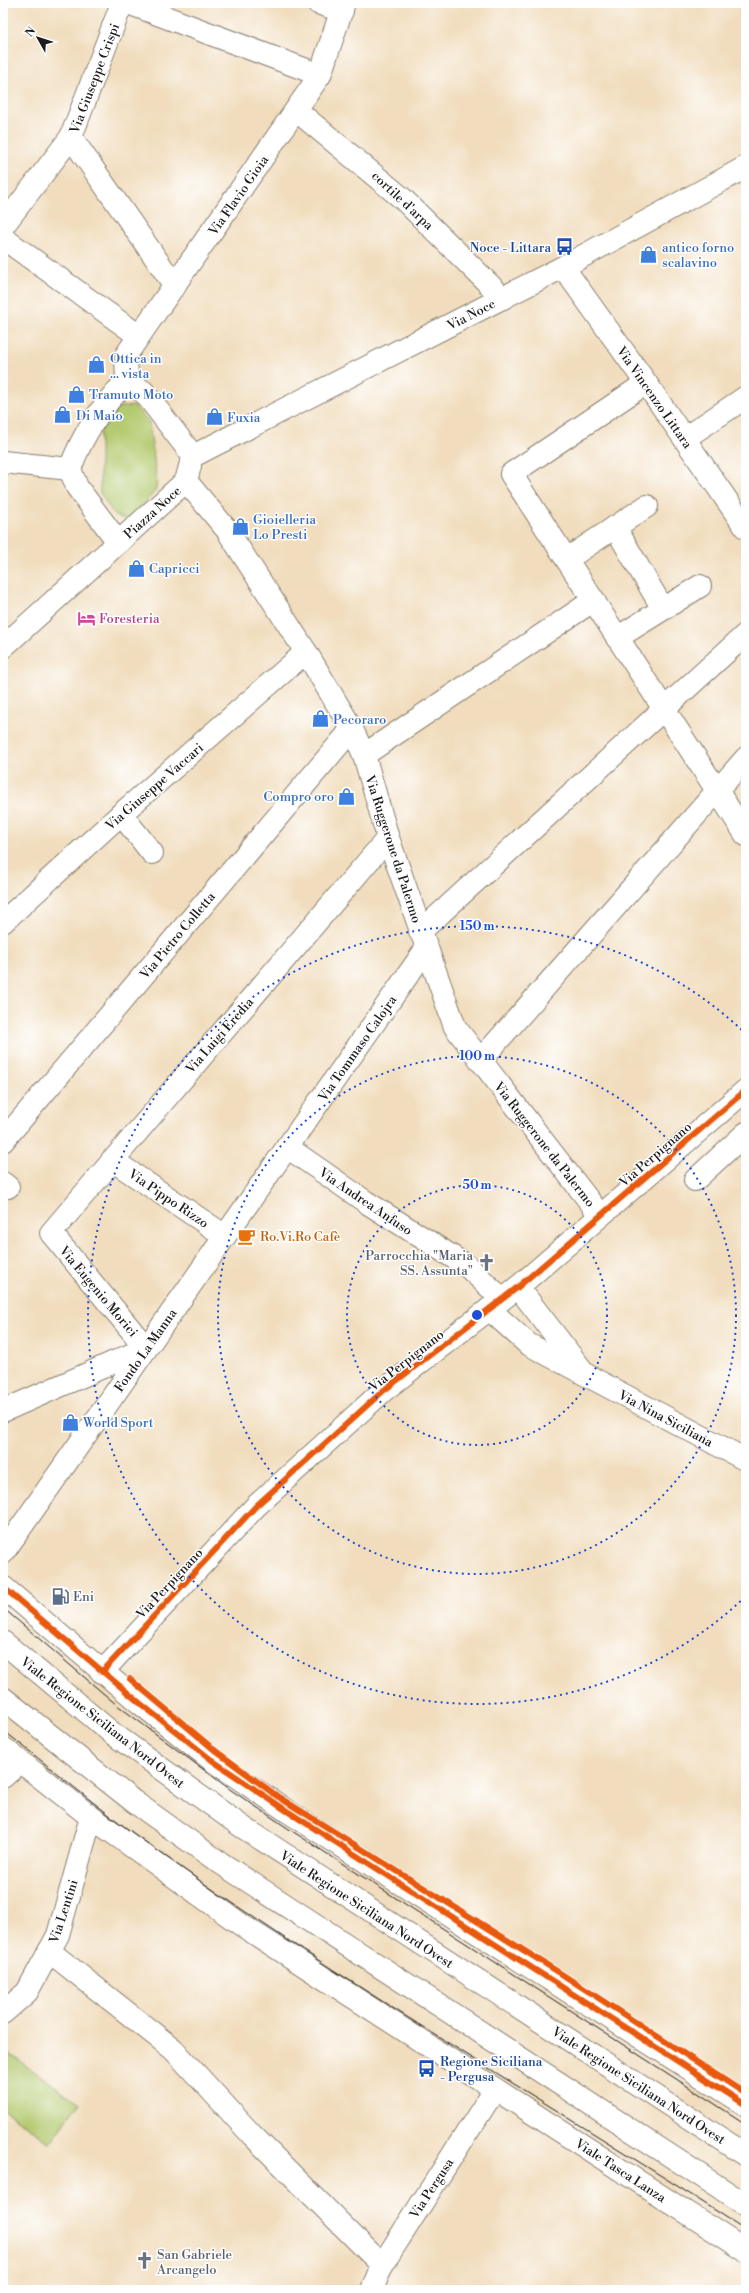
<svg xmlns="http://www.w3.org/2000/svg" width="749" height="2293" font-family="'Libre Bodoni',serif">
<rect width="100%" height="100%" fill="#fff"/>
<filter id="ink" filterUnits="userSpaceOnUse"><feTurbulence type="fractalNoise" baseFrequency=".025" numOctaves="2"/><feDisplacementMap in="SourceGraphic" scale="8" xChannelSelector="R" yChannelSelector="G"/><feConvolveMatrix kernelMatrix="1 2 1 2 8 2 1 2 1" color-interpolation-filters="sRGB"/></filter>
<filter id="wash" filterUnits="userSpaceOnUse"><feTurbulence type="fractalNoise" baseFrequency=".012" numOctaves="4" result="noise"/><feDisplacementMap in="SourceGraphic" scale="16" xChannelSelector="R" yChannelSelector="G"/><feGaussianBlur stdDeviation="0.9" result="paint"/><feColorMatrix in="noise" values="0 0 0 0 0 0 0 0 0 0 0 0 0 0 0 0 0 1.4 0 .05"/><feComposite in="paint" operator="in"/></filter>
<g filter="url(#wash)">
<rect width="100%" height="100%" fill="#f1ddbd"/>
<g fill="#b4ca6f" stroke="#687346">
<polygon points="134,406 149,422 157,483 155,491 129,521 114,515 100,493 100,432 119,407"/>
<polygon points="3,2049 79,2103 50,2143 3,2109"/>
</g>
</g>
<g filter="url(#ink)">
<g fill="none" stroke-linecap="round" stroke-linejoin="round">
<defs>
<g id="minor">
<polyline points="128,3 320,75"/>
<polyline points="318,3 342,11"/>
<polyline points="296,110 403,199 503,298"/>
<polyline points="71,137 175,286"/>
<polyline points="3,226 71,137 122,3"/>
<polyline points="3,238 139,336"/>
<polyline points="563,267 646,383 746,528"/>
<polyline points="127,381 126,355 320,75 344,3"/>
<polyline points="127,381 144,392 193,456"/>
<polyline points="646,383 511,474 746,835"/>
<polyline points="685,438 746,397"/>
<polyline points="193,456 563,267 746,167"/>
<polyline points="3,462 70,469"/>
<polyline points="186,481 227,530 306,652 352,729 364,755 388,838 455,1027 600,1215"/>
<polyline points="615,527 663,609"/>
<path d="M118 542 77 487 70 469C82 436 102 405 127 381"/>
<polyline points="567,559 647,506"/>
<polyline points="617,638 700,586"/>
<polyline points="3,647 186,481 190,466"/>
<polyline points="364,755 594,600"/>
<polyline points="121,814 152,853"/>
<polyline points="3,922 121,814 306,652"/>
<polyline points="420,932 746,634"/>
<polyline points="480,1061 746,758"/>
<polyline points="3,1141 352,729"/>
<polyline points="287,1147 366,1202 467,1266 502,1299"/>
<polyline points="112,1160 225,1236"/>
<polyline points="695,1180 746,1133"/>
<polyline points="3,1183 8,1187"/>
<polyline points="518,1287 582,1370"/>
<polyline points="489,1309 528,1344 746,1460"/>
<polyline points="3,1411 146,1348 51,1233 388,838"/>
<polyline points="3,1553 426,949"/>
<polyline points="3,1587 141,1704 213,1761 287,1811 746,2105"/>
<polyline points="102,1672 256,1506 383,1391 518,1287 746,1090"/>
<polyline points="3,1748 91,1817 243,1926 746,2251"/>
<polyline points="3,1777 20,1762"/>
<polyline points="49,1951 173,2049 252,2135 382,2265"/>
<polyline points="3,2013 27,1992 58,1935 91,1817"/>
<polyline points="372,2290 382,2265 495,2089"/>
</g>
<g id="major">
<polyline points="3,1642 112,1733 241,1826 746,2155"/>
<polyline points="3,1698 133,1801 216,1860 746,2205"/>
</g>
</defs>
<use href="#minor" stroke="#867c6c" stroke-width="24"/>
<use href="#major" stroke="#867c6c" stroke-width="24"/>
<use href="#minor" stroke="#fff" stroke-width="22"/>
<use href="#major" stroke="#fff" stroke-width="22"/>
<g stroke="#1c1c1c" stroke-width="1">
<polyline points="3,1608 117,1705 231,1790 295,1833 746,2124"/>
<path d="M3 1730C51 1768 98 1808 148 1844 341 1983 547 2101 746 2230"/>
</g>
<defs>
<g id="cycleway">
<polyline points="3,1587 141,1704 213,1761 287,1811 746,2105"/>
<polyline points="102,1672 256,1506 383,1391 518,1287 746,1090"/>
<polyline points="130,1679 217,1752 277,1796 560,1973 746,2094"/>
</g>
</defs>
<use href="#cycleway" stroke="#fff" stroke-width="8"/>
<use href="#cycleway" stroke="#e8590c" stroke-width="6"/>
</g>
</g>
<g fill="none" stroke="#1d4ed8" stroke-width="2" stroke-dasharray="2 4">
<circle cx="477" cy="1315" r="130"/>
<circle cx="477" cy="1315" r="259"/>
<path d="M745 1597A389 389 0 1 1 745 1033"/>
</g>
<defs>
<symbol id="bus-bare" viewBox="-9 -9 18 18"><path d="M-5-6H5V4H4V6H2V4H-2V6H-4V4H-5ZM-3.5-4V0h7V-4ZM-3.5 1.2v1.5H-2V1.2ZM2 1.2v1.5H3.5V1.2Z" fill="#1a4fb4" stroke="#fff" stroke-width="2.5" paint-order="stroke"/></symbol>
<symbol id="shop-bare" viewBox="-9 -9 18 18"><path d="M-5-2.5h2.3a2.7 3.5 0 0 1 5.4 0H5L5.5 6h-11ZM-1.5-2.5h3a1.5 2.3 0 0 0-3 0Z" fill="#3f7fe0" stroke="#fff" stroke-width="2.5" paint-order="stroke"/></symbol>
<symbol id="hotel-bare" viewBox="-9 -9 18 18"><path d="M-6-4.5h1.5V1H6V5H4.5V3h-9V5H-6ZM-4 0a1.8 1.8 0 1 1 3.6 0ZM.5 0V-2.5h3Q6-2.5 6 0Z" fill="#d1479c" stroke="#fff" stroke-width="2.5" paint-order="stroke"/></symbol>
<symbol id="cafe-bare" viewBox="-9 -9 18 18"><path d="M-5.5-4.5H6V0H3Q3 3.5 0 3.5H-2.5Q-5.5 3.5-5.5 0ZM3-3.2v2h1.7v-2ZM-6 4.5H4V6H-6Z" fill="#e8710a" stroke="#fff" stroke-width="2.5" paint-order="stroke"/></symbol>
<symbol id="church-bare" viewBox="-9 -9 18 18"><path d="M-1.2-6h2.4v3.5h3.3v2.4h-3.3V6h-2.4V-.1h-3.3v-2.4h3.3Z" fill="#6b7280" stroke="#fff" stroke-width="2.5" paint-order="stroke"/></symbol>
<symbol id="fuel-bare" viewBox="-9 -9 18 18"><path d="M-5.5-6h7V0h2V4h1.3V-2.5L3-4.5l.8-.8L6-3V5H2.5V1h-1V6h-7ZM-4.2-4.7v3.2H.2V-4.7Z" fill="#5c6f8a" stroke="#fff" stroke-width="2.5" paint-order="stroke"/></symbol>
</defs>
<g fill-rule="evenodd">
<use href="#bus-bare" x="552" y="234" width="25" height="25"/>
<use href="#shop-bare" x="636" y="242" width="25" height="25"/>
<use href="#shop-bare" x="84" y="352" width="25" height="25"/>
<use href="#shop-bare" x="64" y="382" width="25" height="25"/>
<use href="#shop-bare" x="50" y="402" width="25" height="25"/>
<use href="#shop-bare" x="202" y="404" width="25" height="25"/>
<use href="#shop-bare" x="228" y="514" width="25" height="25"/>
<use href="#shop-bare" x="124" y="556" width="25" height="25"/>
<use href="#hotel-bare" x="74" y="606" width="25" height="25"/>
<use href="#shop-bare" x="308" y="706" width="25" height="25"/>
<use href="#shop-bare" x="334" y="784" width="25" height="25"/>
<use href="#cafe-bare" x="234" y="1224" width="25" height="25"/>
<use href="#church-bare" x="474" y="1250" width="25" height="25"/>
<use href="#shop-bare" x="58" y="1410" width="25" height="25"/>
<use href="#fuel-bare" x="48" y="1584" width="25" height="25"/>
<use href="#bus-bare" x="414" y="2056" width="25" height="25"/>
<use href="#church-bare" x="132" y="2248" width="25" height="25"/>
</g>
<g text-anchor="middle" stroke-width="3" stroke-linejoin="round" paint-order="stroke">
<g font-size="13" fill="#1c1c1c" stroke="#fff">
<text transform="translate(94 78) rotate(-69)" y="5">Via Giuseppe Crispi</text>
<text transform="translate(238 195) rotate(-55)" y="5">Via Flavio Gioia</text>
<text transform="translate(403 200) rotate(43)" y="5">cortile d'arpa</text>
<text transform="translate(471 314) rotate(-27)" y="5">Via Noce</text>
<text transform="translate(655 397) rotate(55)" y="5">Via Vincenzo Littara</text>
<text transform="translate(152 512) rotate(-42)" y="5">Piazza Noce</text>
<text transform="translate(154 786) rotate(-41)" y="5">Via Giuseppe Vaccari</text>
<text transform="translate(394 849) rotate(72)" y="5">Via Ruggerone da Palermo</text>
<text transform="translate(177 935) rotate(-50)" y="5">Via Pietro Colletta</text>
<text transform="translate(219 1035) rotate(-49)" y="5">Via Luigi Eredia</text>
<text transform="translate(357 1048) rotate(-55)" y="5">Via Tommaso Calojra</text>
<text transform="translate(545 1144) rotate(52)" y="5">Via Ruggerone da Palermo</text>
<text transform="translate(655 1154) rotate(-41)" y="5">Via Perpignano</text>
<text transform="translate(169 1198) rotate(34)" y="5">Via Pippo Rizzo</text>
<text transform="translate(366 1201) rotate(34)" y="5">Via Andrea Anfuso</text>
<text transform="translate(99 1291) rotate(50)" y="5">Via Eugenio Morici</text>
<text transform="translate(145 1350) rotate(-55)" y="5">Fondo La Manna</text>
<text transform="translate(406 1360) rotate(-38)" y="5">Via Perpignano</text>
<text transform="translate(666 1418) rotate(28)" y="5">Via Nina Siciliana</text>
<text transform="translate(169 1583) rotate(-47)" y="5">Via Perpignano</text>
<text transform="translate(103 1722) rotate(38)" y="5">Viale Regione Siciliana Nord Ovest</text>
<text transform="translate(367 1909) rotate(33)" y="5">Viale Regione Siciliana Nord Ovest</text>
<text transform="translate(63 1911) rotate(-72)" y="5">Via Lentini</text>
<text transform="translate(639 2085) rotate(33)" y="5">Viale Regione Siciliana Nord Ovest</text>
<text transform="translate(621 2170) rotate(33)" y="5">Viale Tasca Lanza</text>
<text transform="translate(431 2188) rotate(-57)" y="5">Via Pergusa</text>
</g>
<g font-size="13" fill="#164399" stroke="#fff" text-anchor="end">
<text x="551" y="252">Noce - Littara</text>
<text x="440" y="2066" text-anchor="start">Regione Siciliana<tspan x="440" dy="15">- Pergusa</tspan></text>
</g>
<g font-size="13" fill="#366cbe" stroke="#fff" text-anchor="start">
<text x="662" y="252">antico forno<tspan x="662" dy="15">scalavino</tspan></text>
<text x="110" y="363">Ottica in<tspan x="110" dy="15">... vista</tspan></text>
<text x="89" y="399">Tramuto Moto</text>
<text x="76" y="420">Di Maio</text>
<text x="227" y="422">Fuxia</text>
<text x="253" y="524">Gioielleria<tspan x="253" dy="15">Lo Presti</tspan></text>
<text x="149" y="573">Capricci</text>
<text x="333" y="724">Pecoraro</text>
<text x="334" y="801" text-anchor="end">Compro oro</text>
<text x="83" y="1427">World Sport</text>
</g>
<g font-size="13" fill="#b23c85" stroke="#fff" text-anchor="start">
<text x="99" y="623">Foresteria</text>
</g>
<g font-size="13" fill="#c56008" stroke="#fff" text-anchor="start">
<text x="260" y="1241">Ro.Vi.Ro Cafè</text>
</g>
<g font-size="13" fill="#5b616d" stroke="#fff" text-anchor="end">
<text x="473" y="1260">Parrocchia "Maria<tspan x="473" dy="15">SS. Assunta"</tspan></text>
<text x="157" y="2259" text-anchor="start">San Gabriele<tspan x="157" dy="15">Arcangelo</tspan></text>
</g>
<g font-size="13" fill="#4e5e75" stroke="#fff" text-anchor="start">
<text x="73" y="1601">Eni</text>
</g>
</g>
<circle cx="477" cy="1315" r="6" fill="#1d4ed8" stroke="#fff" stroke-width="2"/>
<g font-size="12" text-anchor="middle" font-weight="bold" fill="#1d4ed8" stroke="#fff" stroke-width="3" stroke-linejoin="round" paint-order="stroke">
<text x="477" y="930">150 m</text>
<text x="477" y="1060">100 m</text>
<text x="477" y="1189">50 m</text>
</g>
<rect width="749" height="2293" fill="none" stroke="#fff" stroke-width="16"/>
<g transform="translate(38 38) rotate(309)" stroke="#ffffff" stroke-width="3" paint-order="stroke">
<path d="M0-3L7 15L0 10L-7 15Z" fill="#1c1c1c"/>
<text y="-6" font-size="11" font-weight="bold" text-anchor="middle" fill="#1c1c1c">N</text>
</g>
</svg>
